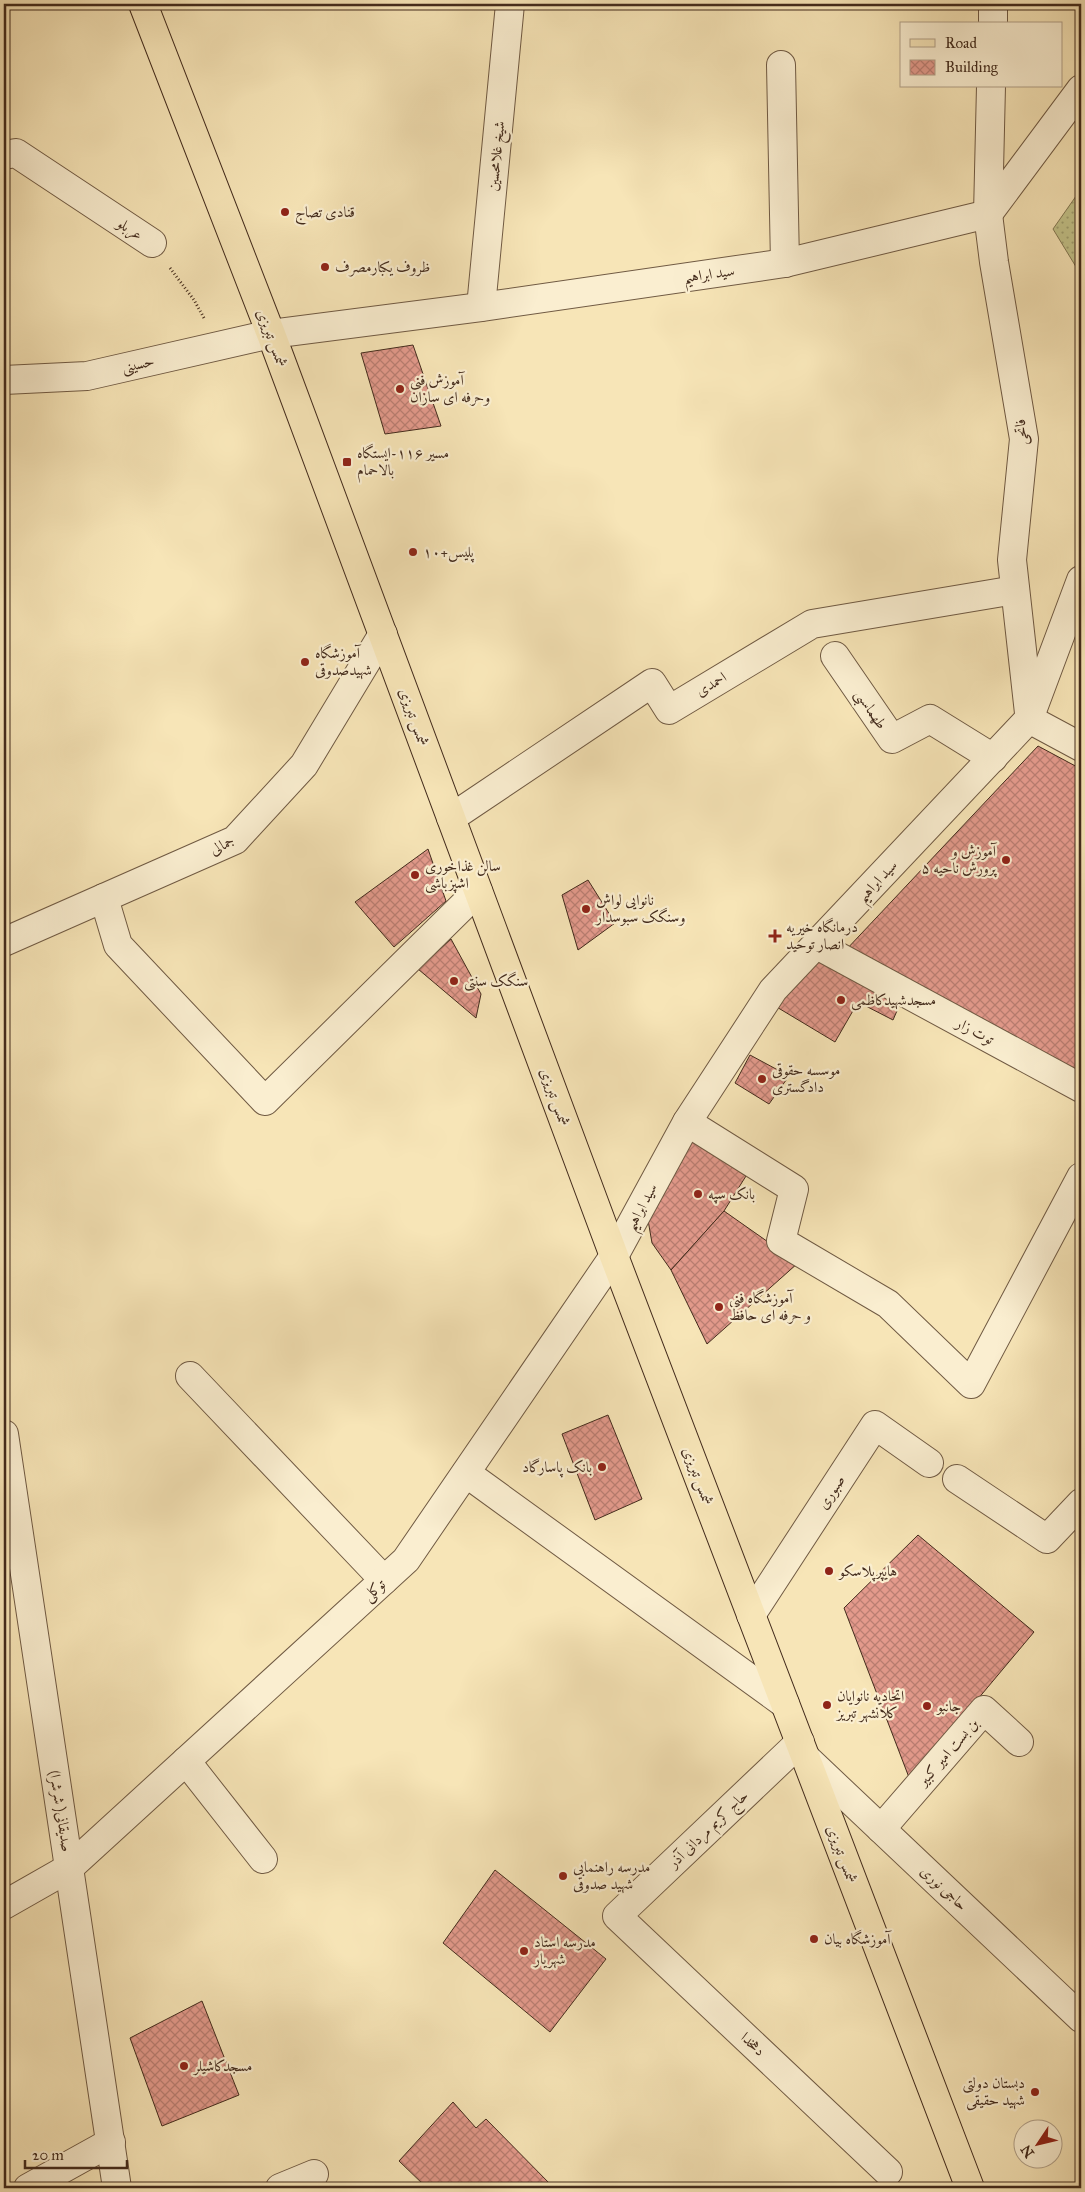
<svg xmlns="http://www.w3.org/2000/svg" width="1085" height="2192" font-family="'IM FELL Great Primer',Amiri,serif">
<defs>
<pattern id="park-dots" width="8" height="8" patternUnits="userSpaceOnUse" patternTransform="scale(1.25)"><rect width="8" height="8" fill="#c3c38a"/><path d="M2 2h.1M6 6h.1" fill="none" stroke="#a09f70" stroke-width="1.8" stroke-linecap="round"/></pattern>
<pattern id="building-cross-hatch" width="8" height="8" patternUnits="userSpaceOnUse" patternTransform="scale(1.25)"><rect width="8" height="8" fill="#e39a8c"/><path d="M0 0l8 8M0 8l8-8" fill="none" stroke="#ba7e72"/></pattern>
</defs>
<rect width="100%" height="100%" fill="#f7e5b7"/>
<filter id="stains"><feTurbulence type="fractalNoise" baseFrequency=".004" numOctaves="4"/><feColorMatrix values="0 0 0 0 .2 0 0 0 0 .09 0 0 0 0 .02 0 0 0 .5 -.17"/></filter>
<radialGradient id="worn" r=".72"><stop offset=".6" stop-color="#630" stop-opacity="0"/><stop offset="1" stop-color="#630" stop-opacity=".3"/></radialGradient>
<polygon fill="url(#park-dots)" stroke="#837753" points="1081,189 1081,275 1053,229"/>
<g fill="url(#building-cross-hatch)" stroke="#432b1c">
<polygon points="413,345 441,426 385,434 361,353"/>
<polygon points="1038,746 1081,769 1081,1074 844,952"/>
<polygon points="428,849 446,901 394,947 355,902"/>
<polygon points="588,880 615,923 578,950 562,895"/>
<polygon points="451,939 481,994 476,1018 418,969"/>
<polygon points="820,961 903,997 893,1020 858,1002 835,1042 775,1006 804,965"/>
<polygon points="750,1055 789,1076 769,1104 735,1083"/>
<polygon points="691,1139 746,1176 724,1211 671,1270 652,1243 648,1220"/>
<polygon points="724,1211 798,1263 707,1344 671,1270"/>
<polygon points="608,1415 642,1499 595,1520 562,1434"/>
<polygon points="918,1535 1034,1632 910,1780 844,1608"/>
<polygon points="495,1870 606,1959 550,2032 443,1943"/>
<polygon points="202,2001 239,2095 162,2126 130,2038"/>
<polygon points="453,2102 476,2128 486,2119 552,2186 549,2188 427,2188 399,2161"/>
</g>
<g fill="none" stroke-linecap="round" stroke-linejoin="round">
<defs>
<g id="minor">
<polyline points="993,24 993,4"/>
<polyline points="781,65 785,263"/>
<polyline points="991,86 988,214 994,262 1024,439 1012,560 1029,713"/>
<polyline points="4,155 16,153 152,243"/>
<polyline points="481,307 510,4"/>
<polyline points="4,380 87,376 271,334 481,307 785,263 988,214 1081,89"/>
<polyline points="835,656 892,739 930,719 993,758"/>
<polyline points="1029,719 1081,747"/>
<polyline points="451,818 652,683 669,710 812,624 1015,590"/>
<polyline points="104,898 118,945 265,1101 478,891"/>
<polyline points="4,942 235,840 304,765 383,634"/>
<polyline points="817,945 1081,1088"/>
<polyline points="687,1122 794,1189 781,1241 888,1304 971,1384 1081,1177"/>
<polyline points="190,1376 384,1580"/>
<polyline points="4,1434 117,2188"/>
<polyline points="466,1473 785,1704"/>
<polyline points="957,1479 1047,1539 1081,1503"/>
<polyline points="751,1615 875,1425 929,1463"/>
<polyline points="800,1742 617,1916 888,2172"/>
<polyline points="806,1758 1081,2018"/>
<polyline points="186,1761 263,1859"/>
<polyline points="881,1829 984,1710 1019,1742"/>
<polyline points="4,1905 69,1868 406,1560 614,1256 687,1122 773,990 1029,719 1081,580"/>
<polyline points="28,2188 111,2142"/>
<polyline points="280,2188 314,2174"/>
</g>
<polyline id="major" points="143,4 271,334 614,1256 970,2188"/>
</defs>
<use href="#minor" stroke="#705a43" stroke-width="30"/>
<use href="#major" stroke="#432b1c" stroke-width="30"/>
<polyline stroke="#432b1c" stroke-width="3" stroke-dasharray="1 2.5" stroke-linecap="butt" points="170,268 194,300 204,318"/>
<use href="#minor" stroke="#faeed0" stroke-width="28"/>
<use href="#major" stroke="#f7e5b7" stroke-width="28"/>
</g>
<g fill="#8f2418" stroke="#faeed0" stroke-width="2">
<circle cx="285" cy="212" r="5"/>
<circle cx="325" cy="267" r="5"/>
<circle cx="400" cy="389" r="5"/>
<rect x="342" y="457" width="10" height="10" rx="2.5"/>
<circle cx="413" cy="552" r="5"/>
<circle cx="305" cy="662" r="5"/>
<circle cx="1006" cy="860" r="5"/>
<circle cx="415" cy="875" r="5"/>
<circle cx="586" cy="909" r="5"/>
<path d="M772.5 928.5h5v5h5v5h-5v5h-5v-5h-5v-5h5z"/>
<circle cx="454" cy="981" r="5"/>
<circle cx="841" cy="1000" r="5"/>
<circle cx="762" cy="1079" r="5"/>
<circle cx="698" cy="1194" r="5"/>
<circle cx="719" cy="1307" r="5"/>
<circle cx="602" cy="1467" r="5"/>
<circle cx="829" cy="1571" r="5"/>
<circle cx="827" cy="1705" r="5"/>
<circle cx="927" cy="1706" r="5"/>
<circle cx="563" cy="1876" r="5"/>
<circle cx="814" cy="1939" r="5"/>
<circle cx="524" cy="1951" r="5"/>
<circle cx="184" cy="2066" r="5"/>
<circle cx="1035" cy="2092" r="5"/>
</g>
<g text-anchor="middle" stroke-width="4.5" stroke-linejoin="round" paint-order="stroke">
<g font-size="15" fill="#432b1c" stroke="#faeed0">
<text transform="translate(496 156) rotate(-84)" y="5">شیخ غلامحسین</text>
<text transform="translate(130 229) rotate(33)" y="5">عربلو</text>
<text transform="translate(709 274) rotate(-8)" y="5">سید ابراهیم</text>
<text transform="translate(272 338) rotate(69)" y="5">شمس تبریزی</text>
<text transform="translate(138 364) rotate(-13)" y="5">حسینی</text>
<text transform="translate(1021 432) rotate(-95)" y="5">فاتحی</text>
<text transform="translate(711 684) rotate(-31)" y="5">احمدی</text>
<text transform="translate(871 709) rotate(56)" y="5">طهماسبی</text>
<text transform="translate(414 717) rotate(70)" y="5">شمس تبریزی</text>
<text transform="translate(222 845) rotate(-27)" y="5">جمالی</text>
<text transform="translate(877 881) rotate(-47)" y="5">سید ابراهیم</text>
<text transform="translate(975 1031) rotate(28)" y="5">توت زار</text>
<text transform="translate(555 1097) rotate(70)" y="5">شمس تبریزی</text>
<text transform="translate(641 1207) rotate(-62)" y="5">سید ابراهیم</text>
<text transform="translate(698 1476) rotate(69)" y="5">شمس تبریزی</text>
<text transform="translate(831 1492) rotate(-57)" y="5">صبوری</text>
<text transform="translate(374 1590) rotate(-42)" y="5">توکلی</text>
<text transform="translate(948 1752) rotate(-49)" y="5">بن بست امیر کبیر</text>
<text transform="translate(61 1811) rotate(81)" y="5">(شرشرا )صدیقانی</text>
<text transform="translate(708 1829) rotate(-44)" y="5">حاج کریم مردانی آذر</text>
<text transform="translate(842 1854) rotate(69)" y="5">شمس تبریزی</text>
<text transform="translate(944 1888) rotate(43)" y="5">حاجی نوری</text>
<text transform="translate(753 2044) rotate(43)" y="5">دهخدا</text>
</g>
<g font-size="15" fill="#432b1c" stroke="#faeed0" text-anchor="start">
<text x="295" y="217">قنادی تصاج</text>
<text x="335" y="272">ظروف یکبارمصرف</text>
<text x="410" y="385">آموزش فنی<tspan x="410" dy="17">وحرفه ای سازان</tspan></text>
<text x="357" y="458">مسیر ۱۱۶-ایستگاه<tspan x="357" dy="17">بالاحمام</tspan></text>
<text x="423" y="557">پلیس+۱۰</text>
<text x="315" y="658">آموزشگاه<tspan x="315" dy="17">شهیدصدوقی</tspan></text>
<text x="996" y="856" text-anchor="end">آموزش و<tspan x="996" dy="17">پرورش ناحیه ۵</tspan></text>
<text x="425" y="871">سالن غذاخوری<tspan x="425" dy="17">اشپزباشی</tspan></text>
<text x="596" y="905">نانوایی لواش<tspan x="596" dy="17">وسنگک سبوسدار</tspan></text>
<text x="786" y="932">درمانگاه خیریه<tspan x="786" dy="17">انصار توحید</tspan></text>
<text x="464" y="986">سنگک سنتی</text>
<text x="851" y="1005">مسجدشهیدکاظمی</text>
<text x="772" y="1075">موسسه حقوقی<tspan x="772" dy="17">دادگستری</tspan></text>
<text x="708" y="1199">بانک سپه</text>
<text x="729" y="1303">آموزشگاه فنی<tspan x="729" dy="17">و حرفه ای حافظ</tspan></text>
<text x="592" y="1472" text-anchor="end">بانک پاسارگاد</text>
<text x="839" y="1576">هایپرپلاسکو</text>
<text x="837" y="1701">اتحادیه نانوایان<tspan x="837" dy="17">کلانشهر تبریز</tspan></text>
<text x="937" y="1711">جانبو</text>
<text x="573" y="1872">مدرسه راهنمایی<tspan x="573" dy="17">شهید صدوقی</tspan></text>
<text x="824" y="1944">آموزشگاه بیان</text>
<text x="534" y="1947">مدرسه استاد<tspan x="534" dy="17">شهریار</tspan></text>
<text x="194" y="2071">مسجدکاشیلر</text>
<text x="1025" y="2088" text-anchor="end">دبستان دولتی<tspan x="1025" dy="17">شهید حقیقی</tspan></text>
</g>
</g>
<rect width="1085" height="2192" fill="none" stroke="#f7e5b7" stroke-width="20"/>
<rect x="5" y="5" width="1075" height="2182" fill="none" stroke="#432b1c" stroke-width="2.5"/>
<rect x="10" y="10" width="1065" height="2172" fill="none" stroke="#432b1c"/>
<rect x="900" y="22" width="162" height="65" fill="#faeed0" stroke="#b1a088"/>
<rect x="910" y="39" width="25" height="8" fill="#f7e5b7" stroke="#b1a088"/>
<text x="945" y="48" font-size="15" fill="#432b1c">Road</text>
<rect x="910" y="60" width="25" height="15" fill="url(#building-cross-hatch)" stroke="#b1a088"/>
<text x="945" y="72" font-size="15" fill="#432b1c">Building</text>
<g transform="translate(1038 2144) rotate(235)"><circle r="24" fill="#faeed0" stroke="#b1a088"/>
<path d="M0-4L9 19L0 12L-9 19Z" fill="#8f2418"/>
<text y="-8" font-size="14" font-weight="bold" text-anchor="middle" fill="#432b1c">N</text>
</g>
<path d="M25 2160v8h102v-8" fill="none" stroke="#432b1c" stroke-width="2.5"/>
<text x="32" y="2160" font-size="15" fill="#432b1c" stroke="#faeed0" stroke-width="4" paint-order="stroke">20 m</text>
<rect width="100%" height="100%" filter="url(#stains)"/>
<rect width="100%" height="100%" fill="url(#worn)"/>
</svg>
